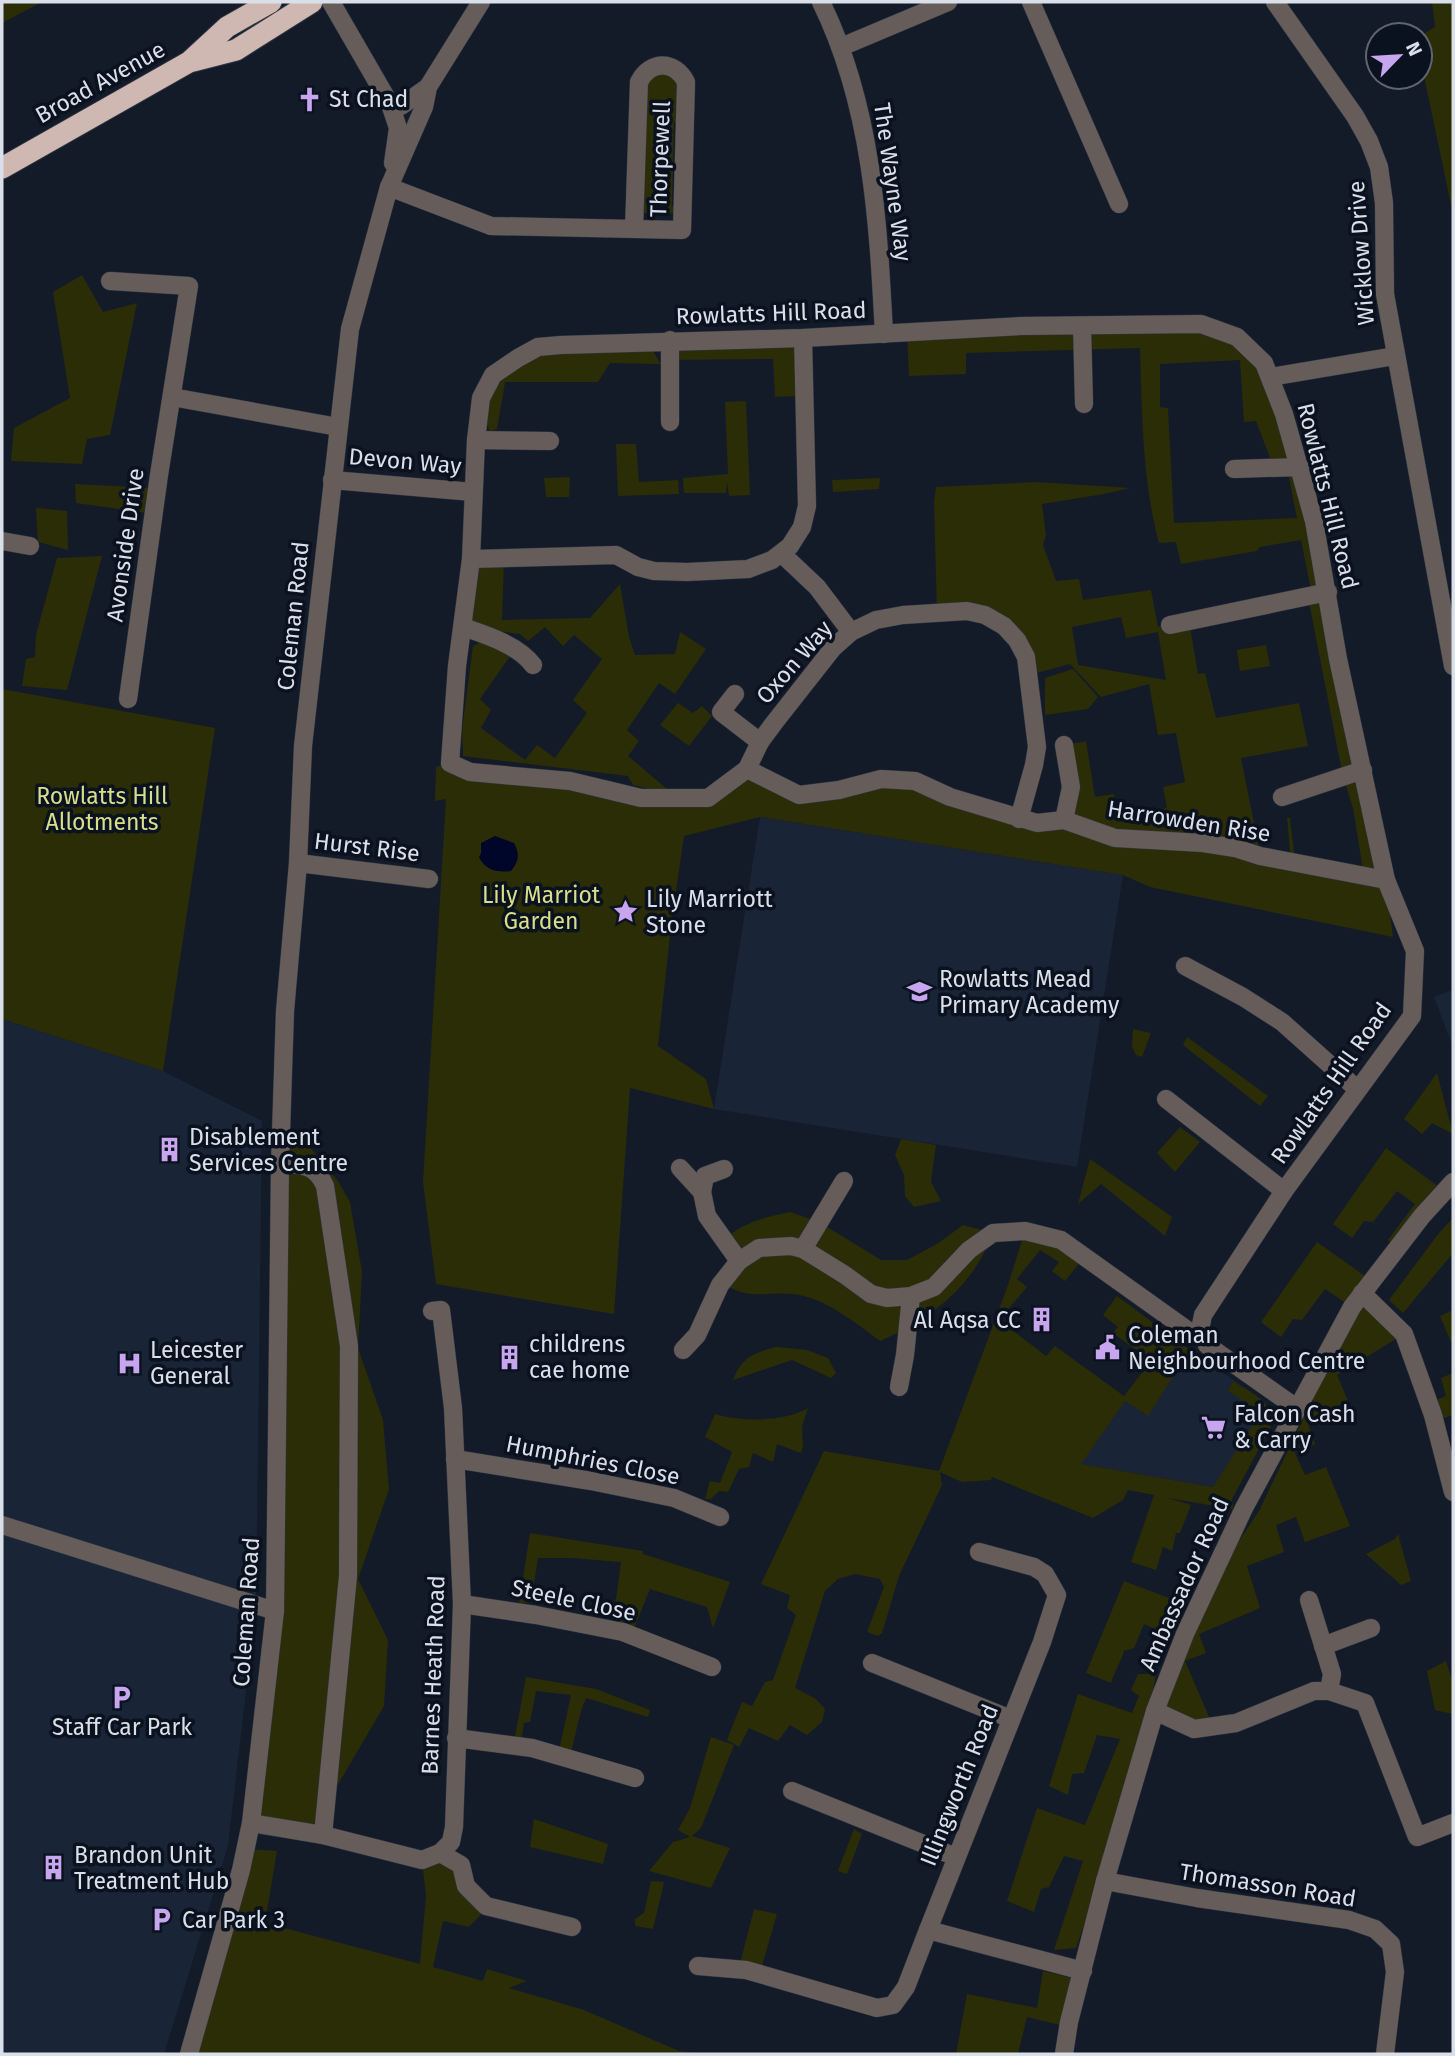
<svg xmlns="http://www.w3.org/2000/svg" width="1455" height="2056" font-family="'Fira Sans',sans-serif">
<rect width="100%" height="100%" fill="#131b29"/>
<g fill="#192437">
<polygon points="760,817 1123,875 1077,1167 714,1109"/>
<polygon points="1453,990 1453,1047 1434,997"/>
<polygon points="2,1019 163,1071 262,1121 256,1604 228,1846 164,2054 2,2054"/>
<polygon points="1190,1350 1265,1402 1271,1413 1270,1428 1236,1491 1080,1464 1125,1401 1148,1415"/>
</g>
<g fill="#2b2d06" fill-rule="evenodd">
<polygon points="2,2 42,2 2,23"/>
<polygon points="1432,2 1453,2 1453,214 1420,57 1420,36 1435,27"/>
<polygon points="658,71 679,79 680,122 674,122 672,206 678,206 678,214 666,213 666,198 653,198 652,213 642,213 645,83"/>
<polygon points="82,275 103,312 137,303 110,435 87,439 82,464 11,461 14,428 70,398 53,292"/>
<path d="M1201 324 1249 348 1284 414 1386 880 1393 937 1150 887 1123 875 760 817 684 836 672 917 658 1046 706 1079 714 1109 630 1088 614 1314 436 1284 423 1182 446 799 435 801 436 767 450 763 692 799 747 769 799 795 881 779 1019 819 1064 820V745L1086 741 1095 797 1114 794 1119 816 1167 808 1163 787 1185 782 1176 733 1158 735 1149 684 1101 697 1070 664 1029 675 1004 626 937 613 934 502 936 487 1037 482 1130 488 1104 494 1042 504 1046 535 1043 545 1056 581 1079 579 1083 600 1151 590 1158 627 1189 621 1198 674 1205 673 1216 718 1299 703 1308 746 1241 758 1260 853 1291 862 1287 818H1290L1295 861 1364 876 1353 808 1343 777 1308 597 1312 595 1301 540 1260 547 1257 551 1181 564 1176 542 1159 543C1142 480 1142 412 1140 348L966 353V374L909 376 907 333ZM1240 360 1244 422 1256 421 1274 468H1287L1297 518 1174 523 1168 408 1160 407V364ZM1121 617 1126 638 1158 632 1166 680 1078 665 1072 627Z"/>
<polygon points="803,338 799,396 775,397 773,359 670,360 670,340"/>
<polygon points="651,348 661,364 610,363 598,382 505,382 497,429 490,431 486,424 489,398 501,379 542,353"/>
<polygon points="746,401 750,495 729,496 727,482 726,493 684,493 683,478 728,474 725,402"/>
<polygon points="616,444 636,444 639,482 678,480 679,494 618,496"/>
<polygon points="570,477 569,497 546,497 544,478"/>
<polygon points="880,478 879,489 833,492 832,480"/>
<polygon points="75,484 152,488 154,514 76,503"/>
<polygon points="36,508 67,511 68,550 38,542"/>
<polygon points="102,556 67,690 22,686 26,659 35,657 36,635 57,558"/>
<polygon points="504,558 502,620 590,618 620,584 629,637 635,655 675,654 680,632 706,649 675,694 659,683 627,730 639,741 628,756 674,795 633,785 628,776 463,756 462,730 473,646 483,641 513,652 480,699 491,710 481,728 525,760 537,745 555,758 587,713 573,700 602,659 574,635 563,646 545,627 528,641 520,634 463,627 471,561"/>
<polygon points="1266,645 1270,666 1240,671 1237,650"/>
<polygon points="1073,669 1098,697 1088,709 1045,715 1045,678"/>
<polygon points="2,689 215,728 163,1071 2,1019"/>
<polygon points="678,703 693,713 702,706 712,716 689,746 660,725"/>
<polygon points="1133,1029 1151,1033 1142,1057 1136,1055 1132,1046"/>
<polygon points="1187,1037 1268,1096 1260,1106 1183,1045"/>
<polygon points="1437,1073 1453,1134 1432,1123 1422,1134 1404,1119"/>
<polygon points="1180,1127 1200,1142 1175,1172 1157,1153"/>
<polygon points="300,1135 338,1181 350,1202 362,1272 358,1348 383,1420 389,1489 358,1579 388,1640 384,1706 326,1805 323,1835 251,1823 275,1611 280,1163"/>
<polygon points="901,1139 936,1145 931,1182 941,1201 914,1207 905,1196 904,1175 895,1155"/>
<polygon points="1386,1148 1443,1190 1397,1248 1388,1240 1415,1204 1397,1191 1373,1222 1364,1221 1352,1238 1333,1224"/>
<polygon points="1090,1159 1172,1217 1165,1236 1101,1184 1078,1204"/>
<path d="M790 1212 819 1222 881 1260H907L937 1244 963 1225 993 1233C973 1287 931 1319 880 1341 856 1323 824 1297 793 1294 764 1291 751 1301 724 1284L739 1261 723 1240C745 1222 762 1218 790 1212Z"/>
<polygon points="1453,1218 1453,1253 1403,1313 1389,1300 1439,1233"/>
<path d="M1025 1231 1085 1256 1065 1281 1052 1271 1059 1262 1040 1250 1017 1279 1027 1287 999 1320 1046 1356 1055 1346 1124 1396 1151 1361 1113 1333 1118 1327 1103 1315 1117 1296 1190 1350 1148 1416 1125 1401 1081 1464 1213 1487 1261 1412 1228 1391 1233 1381C1251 1393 1277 1403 1270 1428L1232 1499 1233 1509 1168 1498 1191 1505 1180 1533H1176L1172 1551 1163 1547 1156 1570 1131 1562 1154 1495 1128 1490 1123 1500 1093 1518 992 1477 991 1480 962 1482 940 1472 942 1485 899 1576 882 1633 878 1636 867 1632 884 1587 880 1579 855 1574 838 1579 825 1591 795 1688 816 1699 825 1709 822 1722 807 1735 790 1725 778 1741 749 1728 739 1747 727 1740 742 1702 752 1706 765 1682 773 1680 796 1615 787 1608 790 1595 761 1584 824 1451 939 1471 1008 1285Z"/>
<path d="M1317 1242 1372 1281 1363 1293 1404 1334 1337 1375 1348 1401 1307 1421 1315 1444 1295 1453 1305 1475 1326 1467 1350 1526 1305 1542 1296 1517 1276 1525 1284 1552 1247 1566 1260 1608 1199 1634 1206 1653 1185 1661 1213 1726 1155 1711 1178 1651 1172 1637 1144 1624 1134 1648 1124 1651C1122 1659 1114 1673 1111 1683L1086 1673 1124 1581 1182 1603 1172 1636 1185 1634 1208 1587 1259 1511 1361 1297 1352 1307 1325 1289 1302 1320 1293 1319 1281 1337 1261 1322Z"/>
<polygon points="1453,1310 1453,1341 1451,1342 1440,1316"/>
<path d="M776 1347 807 1350 828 1358 836 1373 831 1378 792 1360 733 1380C742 1357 753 1353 776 1347Z"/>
<polygon points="1453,1373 1453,1415 1435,1421 1429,1403 1446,1396 1441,1378"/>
<path d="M808 1408 802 1426 803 1446 801 1453 777 1444 773 1462 753 1453 749 1467 739 1469 728 1492 719 1491 711 1499H705L710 1481 720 1483 732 1452 705 1437 715 1414C740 1422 785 1422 808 1408Z"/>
<polygon points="530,1533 643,1551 643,1554 730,1582 713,1628 707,1607 650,1589 632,1633 612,1629 621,1562 572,1558 538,1558 531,1602 519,1604"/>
<polygon points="1398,1534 1411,1581 1401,1585 1366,1554 1395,1539"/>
<polygon points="1446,1661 1453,1684 1453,1714 1435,1710 1427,1671"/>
<polygon points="1138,1674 1156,1674 1143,1750 1076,1948 1054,1950 1083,1861 1064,1856 1049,1887 1041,1889 1034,1912 1007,1901 1037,1808 1085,1825 1120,1739 1097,1735 1084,1773 1072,1774 1068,1795 1049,1786 1078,1694 1132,1713 1139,1696 1131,1690"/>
<path d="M526 1677 596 1689 650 1710 648 1717 586 1698C577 1718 576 1738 569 1759L558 1755 571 1695 536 1691 530 1722 524 1723 520 1748 513 1747Z"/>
<polygon points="711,1737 734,1745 701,1828 692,1836 730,1848 711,1888 649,1871 673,1842 690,1837 678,1830 690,1808"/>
<polygon points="534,1819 608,1844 603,1864 530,1847"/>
<polygon points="854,1829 862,1834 847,1874 838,1871"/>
<polygon points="246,1849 277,1851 265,1923 420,1964 426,1896 422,1860 440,1853 488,1907 469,1927 443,1921 433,1967 483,1981 487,1969 527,1981 509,1988 584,2010 679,2051 705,2054 189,2054"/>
<polygon points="651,1881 664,1882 653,1929 635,1926 635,1919 644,1913"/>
<polygon points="754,1909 777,1914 761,1969 740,1964"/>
<polygon points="1043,1971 1080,1980 1068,2027 1027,2017 1018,2054 956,2054 967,1994 1037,2008"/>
</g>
<path fill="#00062a" d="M495 836 514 843C520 854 519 861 511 871 497 873 485 870 479 857L481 853V843Z"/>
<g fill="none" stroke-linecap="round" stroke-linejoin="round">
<defs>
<g id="minor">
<polyline points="331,2 390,104 398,128 393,163"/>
<path d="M821 2C872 106 878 220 884 334"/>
<polyline points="1031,2 1119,204"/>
<polyline points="1275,2 1355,116 1369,141 1379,167 1384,203 1385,294 1453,666"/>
<polyline points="841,47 948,2"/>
<polyline points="390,104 401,106 428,87"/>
<path d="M389 187 491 226 682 230 686 82C675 60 650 60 639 82L634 229"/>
<polyline points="110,281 189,286 159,475 128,699"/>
<polyline points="1082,326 1084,404"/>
<polyline points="670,340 670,422"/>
<polyline points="1271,377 1395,356"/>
<polyline points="172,397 338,427"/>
<polyline points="476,440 550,441"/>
<polyline points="1234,469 1300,467"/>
<polyline points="332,480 473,492"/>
<polyline points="2,541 30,546"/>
<polyline points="782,554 817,587 851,632"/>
<polyline points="471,559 616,555 638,567 654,571 687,572 748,569 772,560 790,546 802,527 807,506 803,338"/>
<polyline points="1170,625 1328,592"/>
<path d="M463 627C486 635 518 645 533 665"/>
<polyline points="735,694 721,712 760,742"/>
<polyline points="1064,745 1071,787 1064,820"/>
<polyline points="747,769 799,795 839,790 881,779 915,781 950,797 1037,823 1064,820 1115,838 1203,843 1235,848 1260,856 1386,880"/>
<polyline points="1282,797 1363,770"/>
<polyline points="1019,819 1034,765 1037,747 1026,657 1017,640 1004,626 985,615 967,611 903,615 876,620 851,632 833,648 774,723 760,742 747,769 708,798 641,798 570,781 470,772 450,763 457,666 471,559 476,440 481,398 493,375 518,358 538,347 561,345 803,338 1021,326 1201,324 1237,337 1264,363 1284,414 1314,521 1338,659 1386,880 1415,951 1412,1016 1284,1191 1203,1315 1200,1330 1207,1345 1298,1409"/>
<polyline points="298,863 429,879"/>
<polyline points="1185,966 1243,997 1282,1022 1357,1089"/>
<polyline points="1166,1099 1284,1191"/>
<path d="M280 1163C302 1166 315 1163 325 1186L349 1346 348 1576 323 1835"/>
<polyline points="680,1168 702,1192 707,1216 739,1261"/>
<polyline points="702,1192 705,1176 724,1169"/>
<polyline points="803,1249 844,1181"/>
<polyline points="1362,1293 1404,1334 1433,1415 1453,1492"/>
<polyline points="683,1350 697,1335 720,1285 739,1261 759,1248 791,1246 803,1249 845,1275 871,1294 887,1298 911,1296 934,1287 969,1250 993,1233 1025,1231 1061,1240 1190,1332 1200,1330"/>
<polyline points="899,1387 905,1355 911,1296"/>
<polyline points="455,1459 591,1481 674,1498 720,1517"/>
<polyline points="2,1525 275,1611"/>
<polyline points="979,1552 1034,1567 1045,1574 1057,1595 1042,1642 928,1930 1083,1971"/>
<polyline points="1309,1600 1332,1674 1329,1691"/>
<polyline points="462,1604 536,1615 623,1632 712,1667"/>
<polyline points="1323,1646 1371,1628"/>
<polyline points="872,1663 1011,1719"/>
<polyline points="1155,1711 1194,1729 1236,1723 1314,1691 1329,1691 1365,1703 1417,1837 1453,1823"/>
<polyline points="456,1738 532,1748 635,1778"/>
<polyline points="792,1791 956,1857"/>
<polyline points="251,1823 323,1835 422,1860 440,1853 451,1842 454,1827 462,1604 453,1408 441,1310 432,1311"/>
<polyline points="440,1853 461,1865 466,1886 486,1906 572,1927"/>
<polyline points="1105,1881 1197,1898 1349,1920 1375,1929 1391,1944 1395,1972 1385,2054"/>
<polyline points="698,1966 746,1970 877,2008 893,2005 906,1987 928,1930"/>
<polyline points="189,2054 241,1870 251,1823 275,1611 280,1163 285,1011 298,863 303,746 350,329 389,187 424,107 428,87 481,2"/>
<polyline points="1064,2054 1069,2022 1105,1881 1155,1711 1185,1634 1244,1508 1352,1307 1422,1216 1453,1182"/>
</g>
<g id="highway">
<polyline points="193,61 236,50 312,2"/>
<polyline points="2,168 189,62 227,27 271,2"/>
</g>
</defs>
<use href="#minor" stroke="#2f3744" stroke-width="19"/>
<use href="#highway" stroke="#2f3744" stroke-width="23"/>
<use href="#minor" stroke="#665c5a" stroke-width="18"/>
<use href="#highway" stroke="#d0b8b2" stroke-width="21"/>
</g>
<defs>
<symbol id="church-bare" viewBox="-9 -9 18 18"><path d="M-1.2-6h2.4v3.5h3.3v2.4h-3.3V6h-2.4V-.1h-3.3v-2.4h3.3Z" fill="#c8a6ef" stroke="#0b121f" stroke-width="2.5" paint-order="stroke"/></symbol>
<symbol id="sight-bare" viewBox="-9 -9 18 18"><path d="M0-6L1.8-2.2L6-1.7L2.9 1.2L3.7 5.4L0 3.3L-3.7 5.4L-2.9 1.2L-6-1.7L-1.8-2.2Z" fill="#c8a6ef" stroke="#0b121f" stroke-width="2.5" paint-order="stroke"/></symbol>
<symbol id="school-bare" viewBox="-9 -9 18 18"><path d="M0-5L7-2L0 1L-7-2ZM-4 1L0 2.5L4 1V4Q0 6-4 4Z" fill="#c8a6ef" stroke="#0b121f" stroke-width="2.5" paint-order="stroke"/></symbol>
<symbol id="building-bare" viewBox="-9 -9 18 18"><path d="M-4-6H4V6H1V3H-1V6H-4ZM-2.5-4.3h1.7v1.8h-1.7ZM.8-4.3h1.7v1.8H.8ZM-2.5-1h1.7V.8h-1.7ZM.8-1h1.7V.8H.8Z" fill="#c8a6ef" stroke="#0b121f" stroke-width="2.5" paint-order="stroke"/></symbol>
<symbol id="civic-bare" viewBox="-9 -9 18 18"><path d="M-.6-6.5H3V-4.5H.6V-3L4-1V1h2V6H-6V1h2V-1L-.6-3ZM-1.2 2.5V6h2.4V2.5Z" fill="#c8a6ef" stroke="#0b121f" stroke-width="2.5" paint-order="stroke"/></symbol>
<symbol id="hospital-bare" viewBox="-9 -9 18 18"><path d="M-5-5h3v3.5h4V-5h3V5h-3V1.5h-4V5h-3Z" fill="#c8a6ef" stroke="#0b121f" stroke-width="2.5" paint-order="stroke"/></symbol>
<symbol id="supermarket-bare" viewBox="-9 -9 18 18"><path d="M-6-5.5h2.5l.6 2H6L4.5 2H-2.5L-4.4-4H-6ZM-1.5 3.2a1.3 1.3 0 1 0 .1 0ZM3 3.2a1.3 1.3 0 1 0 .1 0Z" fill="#c8a6ef" stroke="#0b121f" stroke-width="2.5" paint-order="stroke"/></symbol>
<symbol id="parking-bare" viewBox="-9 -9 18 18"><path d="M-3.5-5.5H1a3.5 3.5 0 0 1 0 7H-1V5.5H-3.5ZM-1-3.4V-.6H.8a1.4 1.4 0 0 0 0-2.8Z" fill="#c8a6ef" stroke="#0b121f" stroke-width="2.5" paint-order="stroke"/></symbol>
</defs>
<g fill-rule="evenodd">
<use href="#church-bare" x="292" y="82" width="35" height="35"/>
<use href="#sight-bare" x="608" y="894" width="35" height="35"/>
<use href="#school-bare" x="902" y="974" width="35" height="35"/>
<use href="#building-bare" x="152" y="1132" width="35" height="35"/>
<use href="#building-bare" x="1024" y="1302" width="35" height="35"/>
<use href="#civic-bare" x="1090" y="1330" width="35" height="35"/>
<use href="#building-bare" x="492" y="1340" width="35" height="35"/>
<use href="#hospital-bare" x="112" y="1346" width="35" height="35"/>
<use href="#supermarket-bare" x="1196" y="1410" width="35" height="35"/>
<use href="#parking-bare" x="104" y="1680" width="35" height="35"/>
<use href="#building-bare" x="36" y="1850" width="35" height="35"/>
<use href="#parking-bare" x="144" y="1902" width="35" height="35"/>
</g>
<g text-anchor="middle" stroke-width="7" stroke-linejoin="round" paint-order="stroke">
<g font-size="23" fill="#dae0e9" stroke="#0b121f">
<text transform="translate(100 82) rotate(-29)" y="8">Broad Avenue</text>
<text transform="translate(660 159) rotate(-88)" y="8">Thorpewell</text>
<text transform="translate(893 182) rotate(82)" y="8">The Wayne Way</text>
<text transform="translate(1361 253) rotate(-94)" y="8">Wicklow Drive</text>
<text transform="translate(771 313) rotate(-2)" y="8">Rowlatts Hill Road</text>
<text transform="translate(405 461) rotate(5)" y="8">Devon Way</text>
<text transform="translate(1328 496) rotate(76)" y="8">Rowlatts Hill Road</text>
<text transform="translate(125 545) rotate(-82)" y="8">Avonside Drive</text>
<text transform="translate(293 616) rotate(-84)" y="8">Coleman Road</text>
<text transform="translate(794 662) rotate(-49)" y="8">Oxon Way</text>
<text transform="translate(1189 821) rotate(9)" y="8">Harrowden Rise</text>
<text transform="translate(367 847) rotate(7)" y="8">Hurst Rise</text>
<text transform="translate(1331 1083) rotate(-55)" y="8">Rowlatts Hill Road</text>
<text transform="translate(593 1460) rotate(11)" y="8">Humphries Close</text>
<text transform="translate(1184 1584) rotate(-66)" y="8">Ambassador Road</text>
<text transform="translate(574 1600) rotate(12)" y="8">Steele Close</text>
<text transform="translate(246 1612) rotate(-86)" y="8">Coleman Road</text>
<text transform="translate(433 1675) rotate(-88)" y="8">Barnes Heath Road</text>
<text transform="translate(959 1785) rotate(-68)" y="8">Illingworth Road</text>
<text transform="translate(1268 1885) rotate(9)" y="8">Thomasson Road</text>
</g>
<g font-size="23" fill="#dae0e9" stroke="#0b121f" text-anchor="start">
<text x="329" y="107">St Chad</text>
<text x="646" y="907">Lily Marriott<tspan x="646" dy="26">Stone</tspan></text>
<text x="939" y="987">Rowlatts Mead<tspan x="939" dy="26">Primary Academy</tspan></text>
<text x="189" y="1145">Disablement<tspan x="189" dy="26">Services Centre</tspan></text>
<text x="1021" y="1328" text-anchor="end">Al Aqsa CC</text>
<text x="1128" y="1343">Coleman<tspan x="1128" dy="26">Neighbourhood Centre</tspan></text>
<text x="529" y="1352">childrens<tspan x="529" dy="26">cae home</tspan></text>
<text x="150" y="1358">Leicester<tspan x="150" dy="26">General</tspan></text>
<text x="1234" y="1422">Falcon Cash<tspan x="1234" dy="26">&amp; Carry</tspan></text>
<text x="122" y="1735" text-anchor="middle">Staff Car Park</text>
<text x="74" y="1863">Brandon Unit<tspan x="74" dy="26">Treatment Hub</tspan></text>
<text x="182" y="1928">Car Park 3</text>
</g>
<g font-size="23" fill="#d8de8a" stroke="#0b121f">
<text x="102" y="804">Rowlatts Hill<tspan x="102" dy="26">Allotments</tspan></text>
<text x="541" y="903">Lily Marriot<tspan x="541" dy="26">Garden</tspan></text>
</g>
</g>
<rect width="1455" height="2056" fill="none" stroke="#dae0e9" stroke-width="7"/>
<g transform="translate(1399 56) rotate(65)"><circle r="33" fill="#0b121f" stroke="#5e6470" stroke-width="2"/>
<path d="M0-5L12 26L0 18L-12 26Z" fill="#c8a6ef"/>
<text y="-10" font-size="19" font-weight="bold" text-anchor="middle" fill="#dae0e9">N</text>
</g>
</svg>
